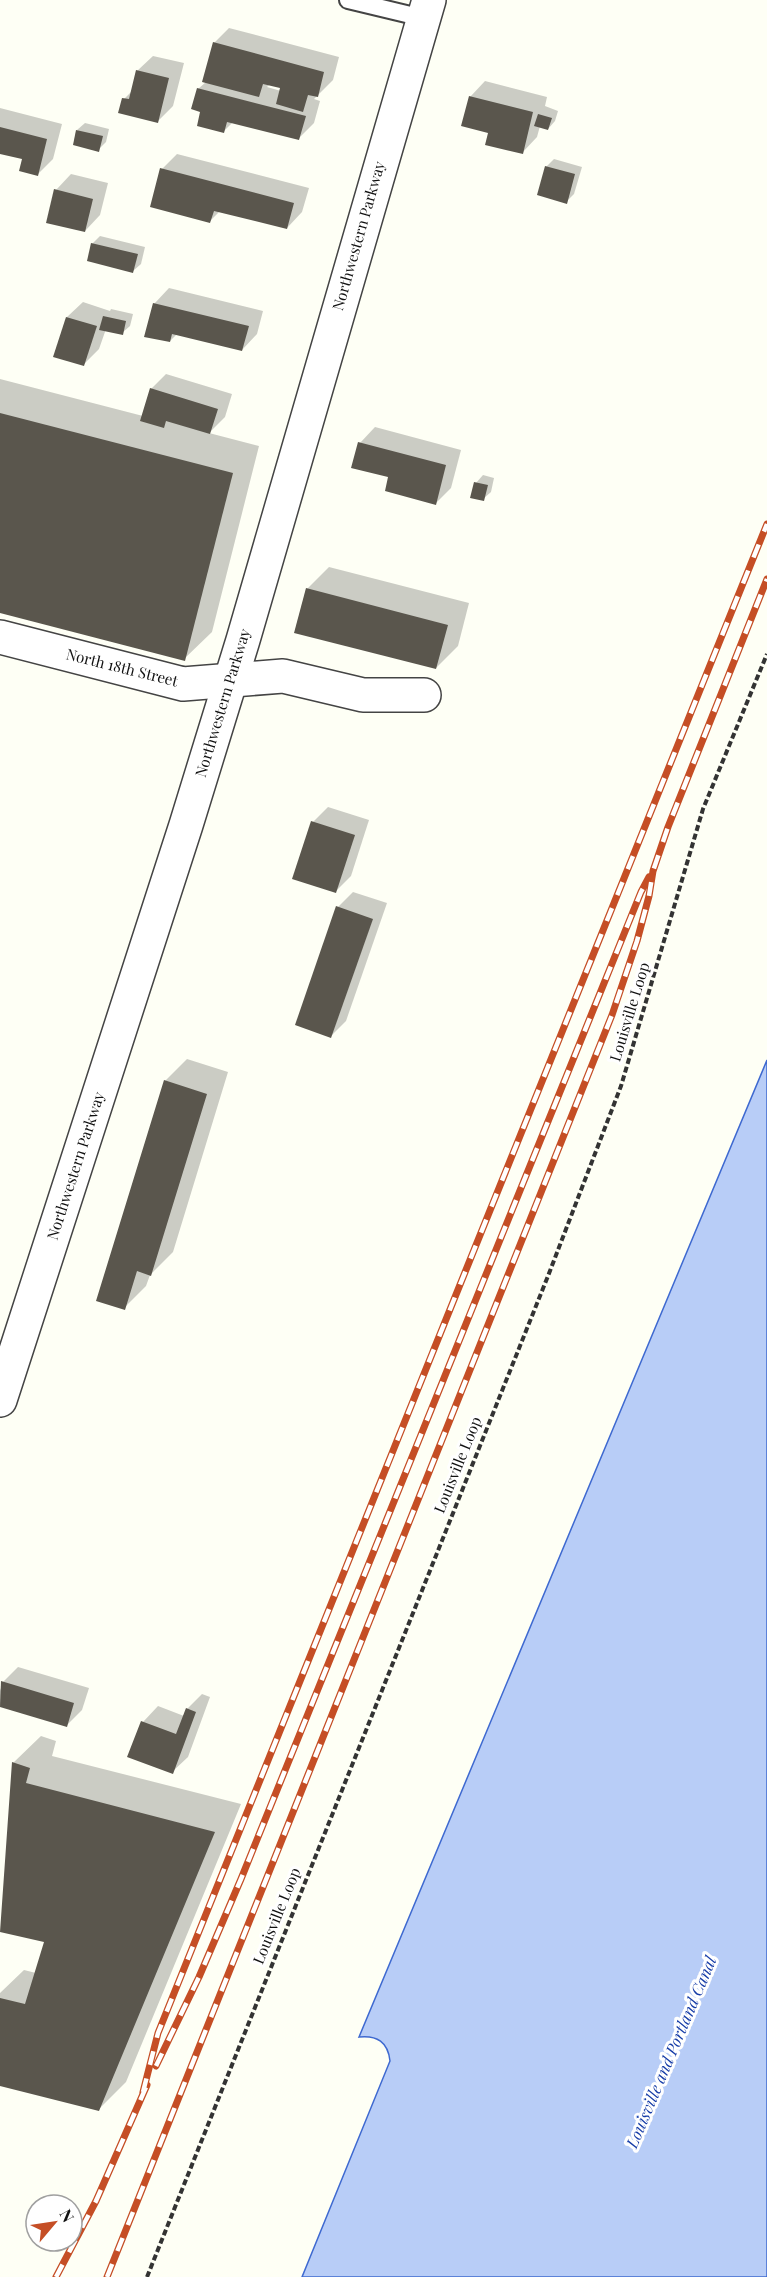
<svg xmlns="http://www.w3.org/2000/svg" width="767" height="2277" font-family="'Playfair Display',serif">
<rect width="100%" height="100%" fill="#fefff5"/>
<path fill="#b8cdf7" stroke="#3e69d0" stroke-width="1.5" d="M767 1060V2277H302L390 2061C388 2042 377 2035 359 2037Z"/>
<g fill="#0003" fill-rule="evenodd">
<path d="M229 28 339 57 333 80 314 99 320 101 314 123 299 138 233 122 224 131 202 111 198 89 206 82 214 43ZM270 84 282 87 281 91 267 87Z"/>
<polygon points="153,56 184,63 173,106 158,121 124,99 133,90 137,71"/>
<polygon points="485,81 547,97 545,106 558,111 555,121 548,129 540,126 537,137 522,153 490,132 470,97"/>
<polygon points="0,108 62,124 53,159 37,175 23,158 0,152"/>
<polygon points="85,123 109,129 106,142 98,150 77,130"/>
<polygon points="177,154 309,188 302,212 287,228 220,211 210,221 162,169"/>
<polygon points="554,159 582,167 574,194 566,202 546,167"/>
<polygon points="71,174 108,183 100,215 85,231 56,190"/>
<polygon points="100,236 145,247 141,264 133,271 92,244"/>
<polygon points="169,288 263,311 257,334 242,350 177,334 170,341 154,304"/>
<polygon points="83,302 110,311 111,309 133,314 130,326 122,333 106,329 99,349 84,364 54,356 67,317"/>
<polygon points="166,374 232,394 225,417 209,433 259,446 212,632 184,659 0,612 0,379 143,416 151,389"/>
<polygon points="375,427 461,450 451,488 436,503 390,476 360,443"/>
<polygon points="483,475 494,478 491,492 483,499 476,483"/>
<polygon points="329,567 469,603 458,646 436,668 307,589"/>
<polygon points="328,807 369,820 351,876 336,891 313,822"/>
<polygon points="353,892 387,903 346,1021 331,1036 338,907"/>
<polygon points="187,1059 228,1072 173,1252 150,1275 146,1286 124,1308 165,1081"/>
<polygon points="18,1667 89,1688 82,1710 67,1725 0,1705 0,1691 3,1682"/>
<polygon points="202,1694 210,1697 188,1757 172,1772 143,1722 158,1706 184,1716 187,1709"/>
<polygon points="41,1736 56,1741 52,1756 241,1804 126,2082 99,2109 0,2085 0,1993 24,1970 36,1973 45,1941 13,1763"/>
</g>
<g fill="#5a564d">
<polygon points="213,42 324,72 318,97 308,95 303,112 276,104 280,88 263,84 259,97 202,82"/>
<polygon points="136,70 169,78 158,123 118,113 122,98 129,99"/>
<polygon points="197,88 306,116 299,140 227,122 224,133 197,126 200,112 191,109"/>
<polygon points="469,96 533,112 523,154 485,145 488,133 461,126"/>
<polygon points="538,114 552,118 548,130 534,126"/>
<polygon points="0,127 47,139 38,176 19,171 22,159 0,154"/>
<polygon points="76,130 103,136 99,152 73,145"/>
<polygon points="545,166 575,174 567,204 537,195"/>
<polygon points="160,168 294,203 287,229 214,211 210,223 150,207"/>
<polygon points="54,189 93,199 85,232 46,223"/>
<polygon points="91,243 138,254 133,273 87,261"/>
<polygon points="153,303 249,326 242,351 172,334 170,342 144,337"/>
<polygon points="103,316 126,321 123,335 99,330"/>
<polygon points="66,317 97,326 84,366 53,357"/>
<polygon points="150,388 218,409 210,434 166,421 164,428 140,421"/>
<polygon points="0,413 233,473 185,661 0,613"/>
<polygon points="358,442 446,465 436,505 385,491 388,477 351,468"/>
<polygon points="474,482 488,485 484,501 470,498"/>
<polygon points="306,588 448,625 436,669 294,633"/>
<polygon points="311,821 355,835 336,893 292,879"/>
<polygon points="336,906 373,919 331,1038 295,1025"/>
<polygon points="164,1080 207,1094 151,1276 137,1271 125,1310 96,1301"/>
<polygon points="1,1681 74,1703 67,1727 0,1707"/>
<polygon points="186,1708 196,1712 173,1774 127,1757 141,1721 176,1734"/>
<polygon points="12,1762 30,1768 26,1783 215,1832 99,2111 0,2086 0,1998 25,2004 44,1942 0,1932"/>
</g>
<g fill="none" stroke-linecap="round" stroke-linejoin="round">
<defs>
<polyline id="lane" points="348,0 423,18"/>
<g id="street">
<polyline points="0,637 183,684 283,676 363,695 424,695"/>
<polyline points="0,1400 186,825 243,640 429,0"/>
</g>
</defs>
<use href="#lane" stroke="#444" stroke-width="20"/>
<use href="#street" stroke="#444" stroke-width="36"/>
<polyline stroke="#333" stroke-width="4" stroke-dasharray="6 3" stroke-linecap="butt" points="147,2277 548,1276 621,1086 703,809 767,654"/>
<use href="#lane" stroke="#fff" stroke-width="16"/>
<use href="#street" stroke="#fff" stroke-width="33"/>
<defs>
<g id="rail">
<polyline points="156,2066 199,1977 241,1879 641,892 649,877"/>
<polyline points="143,2092 158,2033 767,524"/>
<polyline points="56,2277 96,2201 147,2085"/>
<polyline points="107,2277 612,1015 637,941 649,896 653,871 668,827 767,579"/>
</g>
</defs>
<use href="#rail" stroke="#c54e25" stroke-width="7"/>
<use href="#rail" stroke="#fff" stroke-width="4.5" stroke-dasharray="14" stroke-linecap="butt"/>
</g>
<g text-anchor="middle" stroke-width="6" stroke-linejoin="round" paint-order="stroke">
<g font-size="15" fill="#111" stroke="#fff">
<text transform="translate(359 236) rotate(-74)" y="5">Northwestern Parkway</text>
<text transform="translate(122 668) rotate(14)" y="5">North 18th Street</text>
<text transform="translate(223 703) rotate(-73)" y="5">Northwestern Parkway</text>
<text transform="translate(630 1012) rotate(-73)" y="5">Louisville Loop</text>
<text transform="translate(76 1166) rotate(-72)" y="5">Northwestern Parkway</text>
<text transform="translate(458 1465) rotate(-68)" y="5">Louisville Loop</text>
<text transform="translate(277 1916) rotate(-68)" y="5">Louisville Loop</text>
</g>
<g font-size="16" font-style="italic" fill="#163ca7" stroke="#fff">
<text transform="translate(671 2052) rotate(-67)" y="6">Louisville and Portland Canal</text>
</g>
</g>
<g transform="translate(54 2223) rotate(61)"><circle r="28" fill="#ffffff" stroke="#a0a0a0" stroke-width="1.5"/>
<path d="M0-4.5L10 22L0 15L-10 22Z" fill="#c54e25"/>
<text y="-9" font-size="16" font-weight="bold" text-anchor="middle" fill="#111111">N</text>
</g>
</svg>
